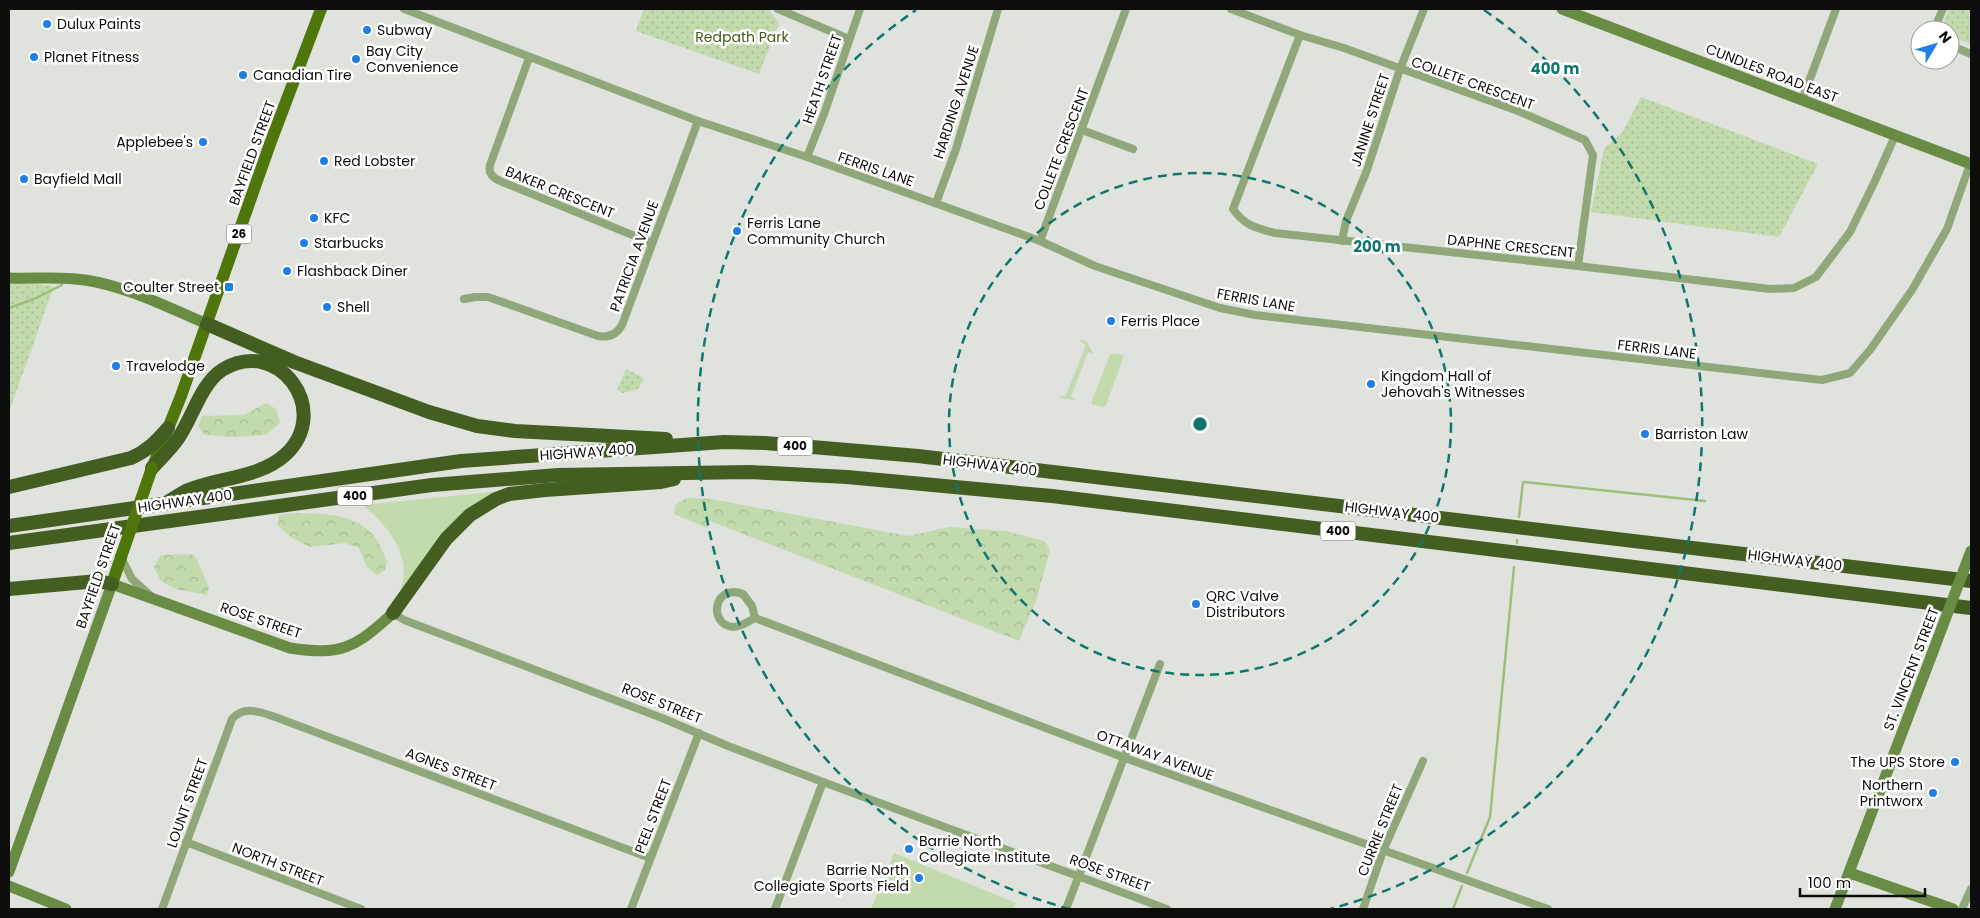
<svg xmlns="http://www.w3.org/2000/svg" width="1980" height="918" font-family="Poppins,sans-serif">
<defs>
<pattern id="forest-crowns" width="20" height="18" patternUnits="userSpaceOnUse" patternTransform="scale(1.25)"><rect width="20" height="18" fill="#c3daad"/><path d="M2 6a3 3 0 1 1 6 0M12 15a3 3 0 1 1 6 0" fill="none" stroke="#a6ba94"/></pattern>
<pattern id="park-dots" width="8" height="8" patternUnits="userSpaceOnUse" patternTransform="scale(1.25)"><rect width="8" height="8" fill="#c3daad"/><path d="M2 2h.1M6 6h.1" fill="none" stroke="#a6ba94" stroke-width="1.8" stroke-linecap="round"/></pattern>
</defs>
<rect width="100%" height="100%" fill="#dfe2dd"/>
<g fill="#c3daad">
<polygon points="1081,339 1087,342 1093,354 1088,352 1071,396 1077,400 1059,398 1060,396 1065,397 1086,345 1080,341"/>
<polygon points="1110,354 1118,354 1124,356 1106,405 1104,407 1091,404"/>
<path d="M501 491 437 543 401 590C402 584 404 576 404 570 402 543 383 522 363 505Z"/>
<polygon points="894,853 1016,903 1013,909 871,909"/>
</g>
<g fill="url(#forest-crowns)">
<polygon points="266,403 276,409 280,423 266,435 233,437 205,435 198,426 202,416 244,415"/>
<polygon points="686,498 711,499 908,536 950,527 1006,531 1044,541 1050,549 1037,598 1019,641 710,521 707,528 674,514 675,505"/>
<path d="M297 513C324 514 355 513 374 536 380 543 383 553 387 561L385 570 377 575 367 567 359 548 345 543 310 547 292 538 278 526 279 515Z"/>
<polygon points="191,554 196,558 209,587 207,595 175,589 161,581 154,567 161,555"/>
</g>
<g fill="url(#park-dots)">
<polygon points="644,9 768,9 779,23 759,74 636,31"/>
<polygon points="1949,9 1971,9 1971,44 1950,36 1950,30 1944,30 1942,26"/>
<polygon points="1641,97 1818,164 1779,237 1591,212 1604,149 1622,133"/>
<polygon points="9,281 54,286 9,412"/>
<polygon points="626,369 644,378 638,389 623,393 617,390"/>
</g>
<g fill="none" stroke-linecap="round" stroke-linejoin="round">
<g stroke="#9ebe7c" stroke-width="2.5">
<polyline points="9,308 34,299 62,285"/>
<polyline points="1519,517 1523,482 1705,501"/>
<polyline points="1517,543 1517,540"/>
<polyline points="1467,873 1490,817 1514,567"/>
<polyline points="1453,909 1462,886"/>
</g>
<g stroke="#90a879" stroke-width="8">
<polyline points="404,9 698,121 807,157 1040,241 1095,266 1220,308 1255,315 1822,380 1850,373 1870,350 1912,290 1947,229 1970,164"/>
<polyline points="778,9 849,39"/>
<polyline points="1231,9 1300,35 1344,48 1518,111 1585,140 1593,155 1578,266"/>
<polyline points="1935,30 1935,27 1943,9"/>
<path d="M1300 35 1233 209C1245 226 1256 228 1275 233L1578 266 1770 289 1794 288 1816 277 1850 232 1874 183 1895 136"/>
<polyline points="1950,45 1971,54"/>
<path d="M529 58 490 165C488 173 493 178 500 181L652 243"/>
<polyline points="1802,100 1836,9"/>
<polyline points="1082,130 1133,149"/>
<polyline points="807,157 824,114 860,9"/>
<polyline points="936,203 956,149 998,9"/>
<polyline points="1040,241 1126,9"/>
<polyline points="1342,241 1346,221 1367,170 1400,69 1424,9"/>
<path d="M464 299 475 297H488L598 336C609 338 617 334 622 325L698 121"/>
<polyline points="121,557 132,579 150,595"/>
<polyline points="393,613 404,620 662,718 728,746 823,782 1167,909"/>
<path d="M755 618 752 606 743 594C713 583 708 625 733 627 741 627 749 621 755 618L1125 758 1548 909"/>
<polyline points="186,842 361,909"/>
<path d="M162 909 232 719C245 704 262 713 278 718L650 858"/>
<polyline points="631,909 699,733"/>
<polyline points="775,909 823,782"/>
<polyline points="1066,909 1160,664"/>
<polyline points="1363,909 1383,851 1423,761"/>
<polyline points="1962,909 1971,889"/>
</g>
<g stroke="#6a8b43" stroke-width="11">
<polyline points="1562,9 1971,164"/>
<path d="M9 278C34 279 60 276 85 280 126 286 169 308 207 324"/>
<path d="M9 872 112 584 290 648C341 656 355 648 393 613"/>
<polyline points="1850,873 1953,909"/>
<polyline points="9,886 66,909"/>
<polyline points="1835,909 1932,654"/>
</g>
<g stroke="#4e760b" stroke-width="12">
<polyline points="153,466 181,396 270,144 321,9"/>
<polyline points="112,584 121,557"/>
</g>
<g stroke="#435e20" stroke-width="14">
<polyline points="207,324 294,362 429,412 477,426 515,431 666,439"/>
<path d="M152 468C161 458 172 448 179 437 193 416 201 384 222 370 277 335 334 410 285 455 258 479 217 477 186 491 180 494 175 498 169 501"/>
<path d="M9 487 131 458C147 451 157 441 168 428"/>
<polyline points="9,526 461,461 724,442 765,443 918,456 1971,581"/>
<polyline points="9,543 432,485 558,475 750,472 847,477 1052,496 1971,608"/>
<polyline points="9,589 98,581 112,584"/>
<polyline points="393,613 446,539 470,515 496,499 509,494 545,490 661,482 674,479"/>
</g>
<polyline stroke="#6a8b43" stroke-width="11" points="1932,654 1971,551"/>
<polyline stroke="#4e760b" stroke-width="12" points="121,557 152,468"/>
</g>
<g fill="none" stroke="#0f766e" stroke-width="2.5" stroke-dasharray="9 6">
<circle cx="1200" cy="424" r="251"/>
<path d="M1070 909A502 502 0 0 1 916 10M1484 10A502 502 0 0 1 1330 909"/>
</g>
<g fill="#217ee7" stroke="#fff" stroke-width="2">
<circle cx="47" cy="24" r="5"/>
<circle cx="367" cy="30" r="5"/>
<circle cx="34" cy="57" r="5"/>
<circle cx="356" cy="59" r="5"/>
<circle cx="243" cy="75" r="5"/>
<circle cx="203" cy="142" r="5"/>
<circle cx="324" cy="161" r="5"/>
<circle cx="24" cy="179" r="5"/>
<circle cx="314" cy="218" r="5"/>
<circle cx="737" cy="231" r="5"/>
<circle cx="304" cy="243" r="5"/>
<circle cx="287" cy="271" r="5"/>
<rect x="224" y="282" width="10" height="10" rx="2.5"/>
<circle cx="327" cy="307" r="5"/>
<circle cx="1111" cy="321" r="5"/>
<circle cx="116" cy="366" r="5"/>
<circle cx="1371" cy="384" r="5"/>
<circle cx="1645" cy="434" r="5"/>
<circle cx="1196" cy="604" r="5"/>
<circle cx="1955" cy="762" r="5"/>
<circle cx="1933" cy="793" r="5"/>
<circle cx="909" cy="849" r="5"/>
<circle cx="919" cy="878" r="5"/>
</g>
<g text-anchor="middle" stroke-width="5" stroke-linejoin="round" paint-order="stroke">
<g fill="#fff" stroke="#565655" stroke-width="1">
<rect x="226.5" y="224.5" width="25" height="19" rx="4"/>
<rect x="777.5" y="436.5" width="35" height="19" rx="4"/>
<rect x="337.5" y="486.5" width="35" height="19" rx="4"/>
<rect x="1320.5" y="521.5" width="35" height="19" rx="4"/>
</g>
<g font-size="12" font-weight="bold" fill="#0d0e0c">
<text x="239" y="238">26</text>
<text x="795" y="450">400</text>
<text x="355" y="500">400</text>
<text x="1338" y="535">400</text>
</g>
<g font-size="14" fill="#0d0e0c" stroke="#fff" text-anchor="start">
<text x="57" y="29">Dulux Paints</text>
<text x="377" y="35">Subway</text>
<text x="366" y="56">Bay City<tspan x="366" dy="16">Convenience</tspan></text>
<text x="44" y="62">Planet Fitness</text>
<text x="253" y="80">Canadian Tire</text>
<text x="193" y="147" text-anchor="end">Applebee's</text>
<text x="334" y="166">Red Lobster</text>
<text x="34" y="184">Bayfield Mall</text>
<text x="324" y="223">KFC</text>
<text x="747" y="228">Ferris Lane<tspan x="747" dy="16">Community Church</tspan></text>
<text x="314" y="248">Starbucks</text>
<text x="297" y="276">Flashback Diner</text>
<text x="219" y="292" text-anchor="end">Coulter Street</text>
<text x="337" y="312">Shell</text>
<text x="1121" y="326">Ferris Place</text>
<text x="126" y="371">Travelodge</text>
<text x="1381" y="381">Kingdom Hall of<tspan x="1381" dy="16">Jehovah's Witnesses</tspan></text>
<text x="1655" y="439">Barriston Law</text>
<text x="1206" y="601">QRC Valve<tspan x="1206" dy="16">Distributors</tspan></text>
<text x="1945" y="767" text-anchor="end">The UPS Store</text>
<text x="1923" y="790" text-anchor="end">Northern<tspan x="1923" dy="16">Printworx</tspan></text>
<text x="919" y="846">Barrie North<tspan x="919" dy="16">Collegiate Institute</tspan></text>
<text x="909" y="875" text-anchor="end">Barrie North<tspan x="909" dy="16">Collegiate Sports Field</tspan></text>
</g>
<g font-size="14" fill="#405d18" stroke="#fff">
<text x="742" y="42">Redpath Park</text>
</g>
<g font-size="14" fill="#0d0e0c" stroke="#fff">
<text transform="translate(1772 73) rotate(21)" y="5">CUNDLES ROAD EAST</text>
<text transform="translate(822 79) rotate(-71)" y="5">HEATH STREET</text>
<text transform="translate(1473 83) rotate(20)" y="5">COLLETE CRESCENT</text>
<text transform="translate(956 102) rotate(-72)" y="5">HARDING AVENUE</text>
<text transform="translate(1370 120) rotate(-72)" y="5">JANINE STREET</text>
<text transform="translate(1061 149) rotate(-69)" y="5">COLLETE CRESCENT</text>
<text transform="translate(252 153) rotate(-70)" y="5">BAYFIELD STREET</text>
<text transform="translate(876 169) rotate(19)" y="5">FERRIS LANE</text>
<text transform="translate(560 192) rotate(22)" y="5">BAKER CRESCENT</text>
<text transform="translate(1511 246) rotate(6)" y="5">DAPHNE CRESCENT</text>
<text transform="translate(634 256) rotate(-70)" y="5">PATRICIA AVENUE</text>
<text transform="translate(1256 300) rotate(10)" y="5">FERRIS LANE</text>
<text transform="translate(1657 349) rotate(7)" y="5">FERRIS LANE</text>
<text transform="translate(587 452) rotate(-4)" y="5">HIGHWAY 400</text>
<text transform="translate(990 465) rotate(7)" y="5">HIGHWAY 400</text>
<text transform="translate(185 501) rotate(-8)" y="5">HIGHWAY 400</text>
<text transform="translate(1392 512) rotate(7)" y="5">HIGHWAY 400</text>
<text transform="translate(1795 560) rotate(7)" y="5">HIGHWAY 400</text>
<text transform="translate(98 576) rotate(-71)" y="5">BAYFIELD STREET</text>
<text transform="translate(261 620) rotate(19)" y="5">ROSE STREET</text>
<text transform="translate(1911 669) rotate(-69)" y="5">ST. VINCENT STREET</text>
<text transform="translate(662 703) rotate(22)" y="5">ROSE STREET</text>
<text transform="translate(1155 755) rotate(20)" y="5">OTTAWAY AVENUE</text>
<text transform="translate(451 769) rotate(21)" y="5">AGNES STREET</text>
<text transform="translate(187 803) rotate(-70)" y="5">LOUNT STREET</text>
<text transform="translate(653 816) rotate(-69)" y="5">PEEL STREET</text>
<text transform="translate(1380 830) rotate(-68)" y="5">CURRIE STREET</text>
<text transform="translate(278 864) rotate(21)" y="5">NORTH STREET</text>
<text transform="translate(1110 873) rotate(20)" y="5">ROSE STREET</text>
</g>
</g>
<circle cx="1200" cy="424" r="8" fill="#0f766e" stroke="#fff" stroke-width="2.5"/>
<g font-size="15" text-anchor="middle" font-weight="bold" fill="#0f766e" stroke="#fff" stroke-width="5" stroke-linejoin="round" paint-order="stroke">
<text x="1555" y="74">400 m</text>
<text x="1377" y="252">200 m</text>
</g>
<rect width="1980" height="918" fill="none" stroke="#0d0e0c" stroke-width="20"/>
<g transform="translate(1935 45) rotate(52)"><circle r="24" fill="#ffffff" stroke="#9e9f9e"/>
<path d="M0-4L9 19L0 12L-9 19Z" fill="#217ee7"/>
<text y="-8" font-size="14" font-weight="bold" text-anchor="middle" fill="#0d0e0c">N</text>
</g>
<path d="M1800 888v8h125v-8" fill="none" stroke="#0d0e0c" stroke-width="2.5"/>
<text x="1808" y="888" font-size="15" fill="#0d0e0c" stroke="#ffffff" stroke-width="4" paint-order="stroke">100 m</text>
</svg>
